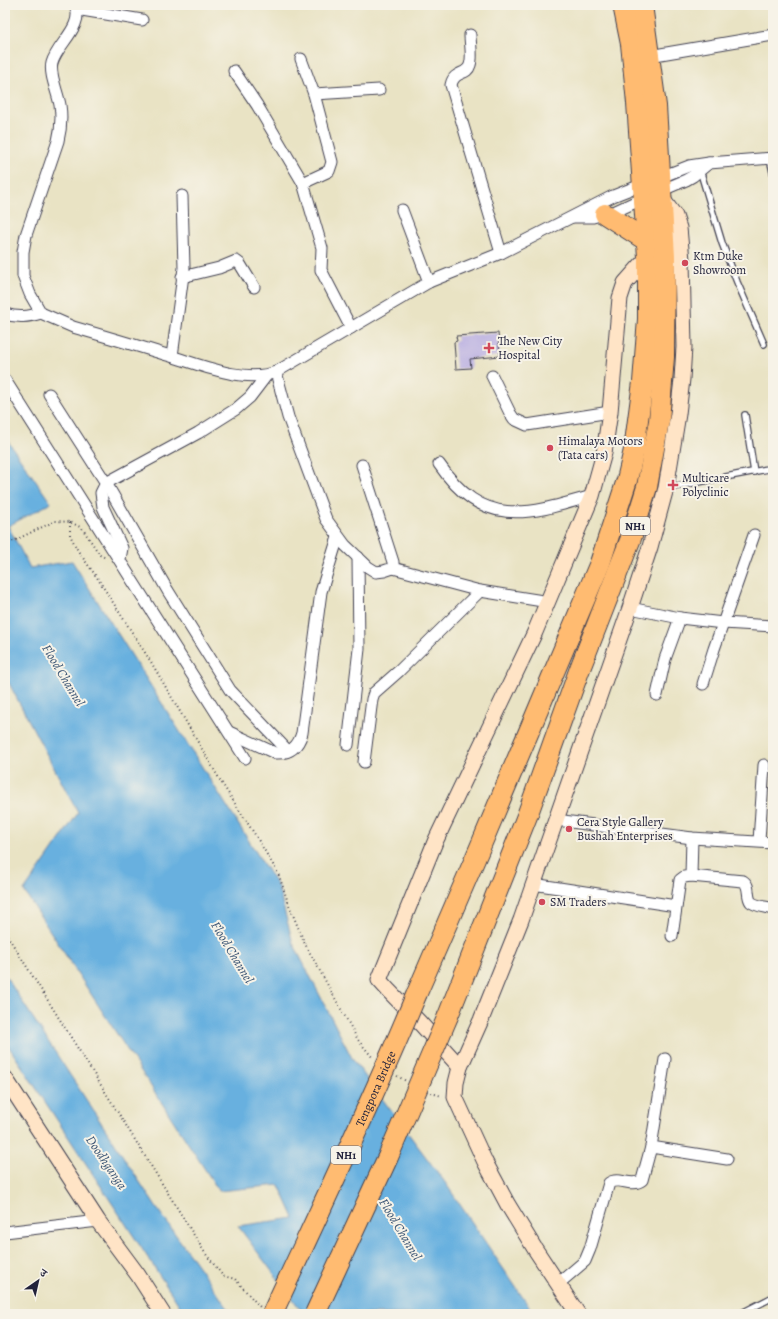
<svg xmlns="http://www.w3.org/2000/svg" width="778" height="1319" font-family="Alegreya,'Noto Serif Devanagari',serif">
<rect width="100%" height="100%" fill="#f7f3e8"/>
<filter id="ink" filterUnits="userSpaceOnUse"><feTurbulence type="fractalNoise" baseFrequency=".025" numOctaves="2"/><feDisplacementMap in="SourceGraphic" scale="8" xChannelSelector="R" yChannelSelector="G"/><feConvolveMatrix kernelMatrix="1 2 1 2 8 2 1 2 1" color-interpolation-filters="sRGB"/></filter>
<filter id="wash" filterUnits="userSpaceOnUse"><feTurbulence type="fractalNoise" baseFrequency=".012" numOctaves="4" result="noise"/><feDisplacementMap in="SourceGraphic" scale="16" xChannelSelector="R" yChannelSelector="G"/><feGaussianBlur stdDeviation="0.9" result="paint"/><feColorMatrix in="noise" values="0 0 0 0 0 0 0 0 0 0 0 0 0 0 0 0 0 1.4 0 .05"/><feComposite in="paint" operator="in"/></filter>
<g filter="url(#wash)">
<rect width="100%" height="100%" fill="#e9e3c4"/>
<g fill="#68b0df" stroke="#45698d">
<polygon points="5,437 51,503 8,526 30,568 72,561 278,887 293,943 353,1060 444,1181 534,1314 304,1314 238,1226 294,1218 279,1185 219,1191 24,891 78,813 5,676"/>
<polygon points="5,975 156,1207 232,1314 185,1314 5,1041"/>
</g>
<g id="blocks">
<polygon fill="#b9afe1" points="498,333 500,356 470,359 471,368 456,369 454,342 457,341 456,336"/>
</g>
</g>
<g filter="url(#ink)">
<use href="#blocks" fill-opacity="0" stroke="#403f50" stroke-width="1"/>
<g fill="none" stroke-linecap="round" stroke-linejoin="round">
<defs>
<g id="lane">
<polyline points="770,159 773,172"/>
<polyline points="700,170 722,243 737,282 764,344"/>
<polyline points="745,415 754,472"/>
<polyline points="667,488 773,468"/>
<polyline points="740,1314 773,1297"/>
</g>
<g id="street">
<path d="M75 5C85 26 57 44 52 63 49 74 58 93 60 105 62 118 61 129 58 141L26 235 23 252V276L30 294 41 313 73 327C104 336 135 345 167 355 199 364 243 384 276 372L429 282 501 253 613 196 689 166 709 163 773 158"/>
<polyline points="76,9 142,20"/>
<path d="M470 35C470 43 473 57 470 65 467 76 454 70 451 85L501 253"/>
<polyline points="649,56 773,35"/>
<polyline points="301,59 314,94 332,162 329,171 303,183"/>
<polyline points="234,71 257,105 303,183 322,248 321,270 351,328"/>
<polyline points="314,94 379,90"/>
<polyline points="402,210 429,282"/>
<polyline points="573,217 593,217 616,211 644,198 686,180 693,176 709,163"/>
<polyline points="182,277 219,268 236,261 240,264 254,287"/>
<path d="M5 314C18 318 28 317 41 313"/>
<polyline points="172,356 184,268 182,196"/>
<polyline points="276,372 288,417 326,519 345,545 368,567 376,572 384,571 393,568 393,562 362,465"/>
<polyline points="492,376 510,413 514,419 527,425 610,412"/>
<polyline points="5,380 245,758"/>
<polyline points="49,394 106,483 168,591 230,690 288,751"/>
<path d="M439 464C483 529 527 515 592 496"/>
<polyline points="120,559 122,548 103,507 101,493 106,483 198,433 236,409 250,397 266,376"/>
<polyline points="393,568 480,591 549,602"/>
<polyline points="630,608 680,618 723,623 773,626"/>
<polyline points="703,684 714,649 754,535"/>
<polyline points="657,695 665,659 680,618"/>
<path d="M229 732 275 753C290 754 298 747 302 733L321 592 338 537"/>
<polyline points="348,745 359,649 358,557"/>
<polyline points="364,762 372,699 374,693 399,671 480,591"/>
<polyline points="556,820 692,838 773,843"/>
<polyline points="759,841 764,765"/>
<path d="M691 876 743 881C751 886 746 896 751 902 755 906 767 907 773 909"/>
<polyline points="533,884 676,906"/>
<polyline points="672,936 680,880 684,877 691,876 692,838"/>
<polyline points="651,1147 727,1159"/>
<polyline points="5,1232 98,1221"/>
<path d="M558 1284 585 1261 590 1249 609 1183C619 1176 632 1188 642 1180L651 1147 665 1059"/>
</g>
<g id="secondary">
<polyline points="460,1067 420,1023 389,991 379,980 435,842 535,632 592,496 604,453 610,412 620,298 625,283 648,257"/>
<polyline points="5,1078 98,1221 138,1275 163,1314"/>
<polyline points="578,1314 535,1249 508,1205 485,1162 455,1097 456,1083 460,1067 481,1020 521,920 630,608 650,547 666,488 678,414 682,379 684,347 682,260 679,228 675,216 661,197"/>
</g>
<g id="highway">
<polyline points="605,214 647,241"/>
<polyline points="417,993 481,845 600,563 627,480 634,450 643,382 648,319 648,257 637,103 631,44 623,5"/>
<polyline points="448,1016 527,816 579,671 631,538 647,487 652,459 659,421 664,357 665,257 656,106 642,5"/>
</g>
</defs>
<use href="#lane" stroke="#403f50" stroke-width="8"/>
<use href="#street" stroke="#403f50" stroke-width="13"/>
<use href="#secondary" stroke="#403f50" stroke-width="17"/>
<use href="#highway" stroke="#403f50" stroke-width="22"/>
<g stroke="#403f50" stroke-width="2" stroke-dasharray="1 3" stroke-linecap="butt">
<polyline points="70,522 70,535 78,551 98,579 151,662 223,785 254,833 278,873 289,905 304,942 358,1040 373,1058"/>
<polyline points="5,545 55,521 70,522 82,528 100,555 106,558"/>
<polyline points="5,932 119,1114 205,1253 223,1276 235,1279 260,1307"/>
<polyline points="397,1076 406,1081"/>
<polyline points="431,1093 442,1096"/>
</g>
<use href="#lane" stroke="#fff" stroke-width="5.5"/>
<use href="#street" stroke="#fff" stroke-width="11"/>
<use href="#secondary" stroke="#ffe4c6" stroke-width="15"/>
<use href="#highway" stroke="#ffbb71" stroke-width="20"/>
<defs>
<g id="highway-bridge">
<path id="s1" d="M272 1314C321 1208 372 1102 417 993"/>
<polyline points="315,1314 388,1157 448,1016"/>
</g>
</defs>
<use href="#highway-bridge" stroke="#403f50" stroke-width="22" stroke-linecap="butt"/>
<use href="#highway-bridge" stroke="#ffbb71" stroke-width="20"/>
</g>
</g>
<g fill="#d1495b" stroke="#f7f3e8" stroke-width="1.5">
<circle cx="685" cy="263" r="4"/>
<path d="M487 342h4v4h4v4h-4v4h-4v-4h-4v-4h4z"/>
<circle cx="550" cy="448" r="4"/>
<path d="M671 479h4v4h4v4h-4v4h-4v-4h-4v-4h4z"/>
<circle cx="569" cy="829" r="4"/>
<circle cx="542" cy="902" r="4"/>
</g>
<g text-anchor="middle" stroke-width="4" stroke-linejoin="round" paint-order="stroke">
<g fill="#f7f3e8" stroke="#62616f" stroke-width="1">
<rect x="620" y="517" width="30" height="18" rx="3"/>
<rect x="331" y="1146" width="30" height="18" rx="3"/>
</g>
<g font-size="11" font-weight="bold" fill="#22223b">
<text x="635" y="530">NH1</text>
<text x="346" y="1159">NH1</text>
</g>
<g font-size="12" fill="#22223b" stroke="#f7f3e8" text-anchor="start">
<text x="693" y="260">Ktm Duke<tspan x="693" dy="14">Showroom</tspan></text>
<text x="498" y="345">The New City<tspan x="498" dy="14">Hospital</tspan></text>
<text x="558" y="445">Himalaya Motors<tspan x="558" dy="14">(Tata cars)</tspan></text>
<text x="682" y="482">Multicare<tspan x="682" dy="14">Polyclinic</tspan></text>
<text x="577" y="826">Cera Style Gallery<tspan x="577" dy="14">Bushah Enterprises</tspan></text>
<text x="550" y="906">SM Traders</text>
</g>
<g font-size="12" fill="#22223b" stroke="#f7f3e8">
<text dy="4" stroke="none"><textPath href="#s1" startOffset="248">Tengpora Bridge</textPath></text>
</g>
<g font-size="13" font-style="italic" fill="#3a5474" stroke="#f7f3e8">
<text transform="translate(64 675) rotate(59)" y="5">Flood Channel</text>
<text transform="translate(233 952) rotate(59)" y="5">Flood Channel</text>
<text transform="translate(107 1162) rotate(56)" y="5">Doodhganga</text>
<text transform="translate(401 1229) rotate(59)" y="5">Flood Channel</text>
</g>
</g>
<rect width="778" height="1319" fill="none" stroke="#f7f3e8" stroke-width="20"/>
<g transform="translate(38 1281) rotate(34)" stroke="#f7f3e8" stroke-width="3" paint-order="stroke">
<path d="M0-3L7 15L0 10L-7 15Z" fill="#22223b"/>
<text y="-6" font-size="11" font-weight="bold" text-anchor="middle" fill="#22223b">उ</text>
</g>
</svg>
